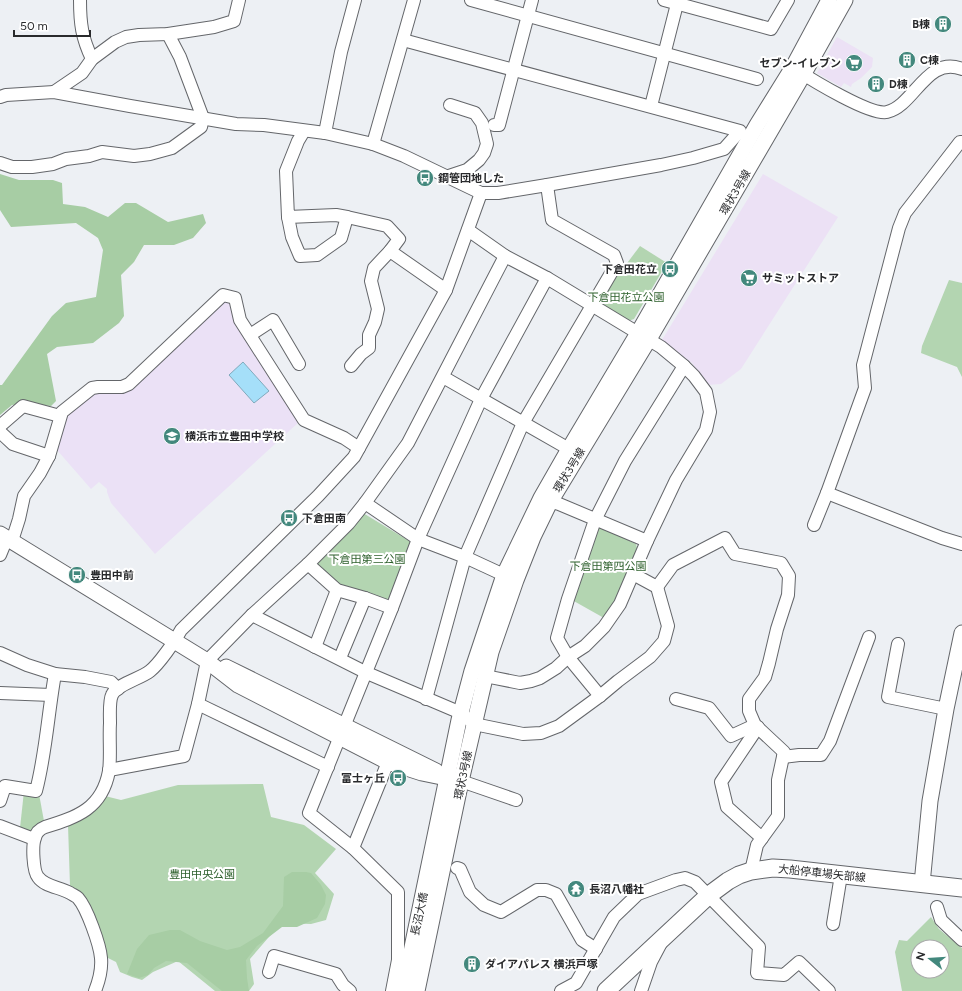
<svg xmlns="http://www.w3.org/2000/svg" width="962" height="991" font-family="Figtree,'Noto Sans JP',sans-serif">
<rect width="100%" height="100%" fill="#edf0f4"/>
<g fill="#ece1f5">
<polygon points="837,37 873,58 872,67 861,78 852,84 851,87 844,83 841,87 817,73"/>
<polygon points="763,174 838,217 741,369 721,384 707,385 692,363 662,340"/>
</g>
<polygon fill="#ebe1f6" points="224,300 232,303 299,422 155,554 111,503 107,492 107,489 99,482 91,489 57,450 66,412 99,392 125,390"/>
<g fill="#b3d5b1" fill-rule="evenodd">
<polygon points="640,246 667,263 634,319 628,321 602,304 600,299"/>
<polygon points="949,280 962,283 962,377 957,367 921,353 922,346"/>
<polygon points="363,513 411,542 388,603 339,587 317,564"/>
<path d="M601 527 636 544 637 548C628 574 621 595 604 618L572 600 598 528Z"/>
<polygon points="263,784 271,817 304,825 336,849 315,873 334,894 326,920 311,924 281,923 250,959 254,984 249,991 215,991 178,961 153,972 142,980 132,977 120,972 116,962 106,957 70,886 68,825 105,796 121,800 178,785"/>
<polygon points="24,791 39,794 44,821 32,832 20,828"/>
<path d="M931 917 939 929 962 948V991H902L895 952 899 940 907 941ZM918 947H942V971H918Z"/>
</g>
<g fill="#a7cda4">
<polygon points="0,174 19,180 53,180 62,183 63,204 85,207 108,217 125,203 136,203 168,222 203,214 206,223 193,238 174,245 144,245 134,262 121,275 124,316 119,323 93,343 57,347 47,354 56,401 51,406 23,404 12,405 0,415 0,385 2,385 52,316 66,303 96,297 103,250 98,238 76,223 11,227 0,210"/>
<polygon points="292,872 306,872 311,873 321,885 326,895 325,904 317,918 297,927 282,927 257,946 246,960 247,978 249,991 222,991 187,963 166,961 154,968 148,975 139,978 127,974 137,949 149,935 170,930 180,930 200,941 227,950 240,947 263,933 283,906 284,877"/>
</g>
<polygon fill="#a5dff9" stroke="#80a9bc" points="243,362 269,391 254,403 229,375"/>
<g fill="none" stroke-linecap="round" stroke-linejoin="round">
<defs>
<g id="minor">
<path d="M80 0C80 24 82 38 92 59"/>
<polyline points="471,0 757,79"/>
<polyline points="664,0 771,29 788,0"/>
<path d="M797 70C812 80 871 116 887 112 914 106 927 55 962 69"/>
<polyline points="54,92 82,73 92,59 115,42 126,37 139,35 168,34 214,27 234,21 239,0"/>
<polyline points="0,97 6,95 54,92 130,106 236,124 264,125 325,133 373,144 404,156 481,193 498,193 547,185 661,165 693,158 724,149 740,131 403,40"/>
<polyline points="651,106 678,0"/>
<polyline points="494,125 499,125 532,0"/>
<polyline points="304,131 298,141 286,171 288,217 336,215 347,217 387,226 399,239 390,251 374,268 371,281 378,309 375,322 369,335 369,348 361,354 351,366"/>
<polyline points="325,133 341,52 355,0"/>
<polyline points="962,142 960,142 905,213 899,228 863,365 865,388 827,493 942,538 962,544"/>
<polyline points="373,144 414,0"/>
<polyline points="0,163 12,167 32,167 53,164 66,159 89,156 102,152 134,156 150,154 172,148 201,127 203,118 180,57 168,34"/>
<polyline points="446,177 467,170 479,160 484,153 487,144 482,123 475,113 450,105"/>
<polyline points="288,217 292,237 300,256 317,255 341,238 347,217"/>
<polyline points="468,230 505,256 547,278 661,347 684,366 694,376 706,392 710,412 706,430 676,480 647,541 620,604 604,627 585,646 568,657 556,668 540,678 531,681 520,683 485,676"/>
<polyline points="390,251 446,290"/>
<polyline points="250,335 273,320 299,364"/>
<polyline points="443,377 569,449"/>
<polyline points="0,426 23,406 60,416"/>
<polyline points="0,432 13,444 49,456"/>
<polyline points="542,499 559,504 647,541"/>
<polyline points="365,503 418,539 465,557 504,575"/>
<polyline points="814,525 827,493"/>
<polyline points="12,541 19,519 24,496 40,473 49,456 62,412 92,388 98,387 122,387 129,384 223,295 235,298 240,320 304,420 344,438 359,448"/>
<polyline points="0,555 7,538"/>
<polyline points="308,564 337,590 365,598 392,608"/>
<polyline points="657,587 673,565 725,538 735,554 781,563 789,576 788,595 777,629 769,663 765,677 749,699 749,711 755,725 784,752 778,780 778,816 757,845 751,871"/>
<polyline points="252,615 367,673 461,713 474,724 523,734 541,733 559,726 600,696 618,681 650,657 664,641 668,626 657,587 633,574"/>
<polyline points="898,644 888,697 946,709"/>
<polyline points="315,647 337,590"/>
<polyline points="0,653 27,665 55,674 85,677 111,682 118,689"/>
<polyline points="340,658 365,598"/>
<polyline points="0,693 51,695"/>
<polyline points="600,696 568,657 557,638 568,599 595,520 625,461 684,366"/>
<polyline points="426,699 465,557 523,423 617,263 614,255 552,220 547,185"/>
<polyline points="676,699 709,708 731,736 755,725"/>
<polyline points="758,727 721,782 727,807 762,838"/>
<polyline points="783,757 799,755 821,755 830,741 869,637"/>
<polyline points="328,767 198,704 207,661 252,615 308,564 349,523 365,503 408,443 505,256"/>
<polyline points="109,770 184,756 198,704"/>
<polyline points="461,781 516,800"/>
<path d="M0 801 5 786 36 791C46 753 48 713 55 674"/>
<polyline points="0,826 34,839"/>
<polyline points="353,848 388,762"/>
<polyline points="457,868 460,869 470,892 484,905 501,912 537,890 546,890 556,894 582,940 596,949"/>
<polyline points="937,907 941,920 962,940"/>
<polyline points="833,924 841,875"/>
<polyline points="269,972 274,956 336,974 343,985 350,991"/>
<path d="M95 991C99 981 102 969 101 958 100 945 87 908 78 898 76 896 73 895 70 893 60 887 45 887 38 877 33 871 32 845 35 838 36 832 40 829 45 827 77 817 102 809 109 771 111 758 109 737 110 723 110 716 109 701 112 695 117 684 140 679 150 671 159 664 175 641 181 630L318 496 354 457 446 290 481 193"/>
<polyline points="392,991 398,960 398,892 353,848 309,813 392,608 418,539 481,399 547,278"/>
<polyline points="561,991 576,983 614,917 638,894 676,880 685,878 695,882 759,947 757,973 784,975 799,962 829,991"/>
<polyline points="641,991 651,962 660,945"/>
</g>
<g id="tertiary">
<polyline points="0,534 207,661 238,685 388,762 422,773 456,780"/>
<polyline points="226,667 436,771"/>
<polyline points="922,884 930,801 946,709 962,633"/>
<polyline points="403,991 459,720 472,671 504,575 541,498 569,449 638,333 757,125 793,67 829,0"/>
<polyline points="417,991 461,781 491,652 516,580 533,537 550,502 649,339 803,75 845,0"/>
</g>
<polyline id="secondary" points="606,991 709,895 728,881 739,875 751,871 773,868 790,869 962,888"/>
</defs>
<use href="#minor" stroke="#64666a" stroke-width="14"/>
<use href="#tertiary" stroke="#64666a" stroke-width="17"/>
<use href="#secondary" stroke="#64666a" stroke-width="19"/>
<use href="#minor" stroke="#fff" stroke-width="12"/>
<use href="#tertiary" stroke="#fff" stroke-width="15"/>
<use href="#secondary" stroke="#fff" stroke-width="17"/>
</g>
<defs>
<symbol id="building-disc" viewBox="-11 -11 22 22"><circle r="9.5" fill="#43887d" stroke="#fff"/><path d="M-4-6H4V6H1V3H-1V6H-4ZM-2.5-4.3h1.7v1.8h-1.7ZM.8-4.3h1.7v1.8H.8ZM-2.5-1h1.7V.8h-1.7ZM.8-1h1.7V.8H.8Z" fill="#fff"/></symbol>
<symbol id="supermarket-disc" viewBox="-11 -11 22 22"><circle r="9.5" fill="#43887d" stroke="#fff"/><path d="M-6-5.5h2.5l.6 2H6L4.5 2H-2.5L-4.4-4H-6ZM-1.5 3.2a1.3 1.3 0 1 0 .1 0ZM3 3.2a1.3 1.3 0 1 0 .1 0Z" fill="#fff"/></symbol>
<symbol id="bus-disc" viewBox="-11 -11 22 22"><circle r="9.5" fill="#43887d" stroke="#fff"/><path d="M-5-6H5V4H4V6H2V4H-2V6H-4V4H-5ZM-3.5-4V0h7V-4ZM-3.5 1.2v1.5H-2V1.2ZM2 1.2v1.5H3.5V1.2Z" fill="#fff"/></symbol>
<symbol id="school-disc" viewBox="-11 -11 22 22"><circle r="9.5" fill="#43887d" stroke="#fff"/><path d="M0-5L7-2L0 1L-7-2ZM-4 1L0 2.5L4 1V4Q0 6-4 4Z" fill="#fff"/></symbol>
<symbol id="temple-disc" viewBox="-11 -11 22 22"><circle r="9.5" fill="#43887d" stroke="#fff"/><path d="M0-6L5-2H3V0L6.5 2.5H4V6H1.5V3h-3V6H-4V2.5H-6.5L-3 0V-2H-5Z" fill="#fff"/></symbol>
</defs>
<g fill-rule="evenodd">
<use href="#building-disc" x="933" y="14" width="20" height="20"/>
<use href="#building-disc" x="897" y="50" width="20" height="20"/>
<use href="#supermarket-disc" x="844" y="53" width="20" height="20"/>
<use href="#building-disc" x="866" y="74" width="20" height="20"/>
<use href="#bus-disc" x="415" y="168" width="20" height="20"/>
<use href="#bus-disc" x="660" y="259" width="20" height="20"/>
<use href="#supermarket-disc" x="739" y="268" width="20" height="20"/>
<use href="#school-disc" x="162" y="426" width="20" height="20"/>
<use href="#bus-disc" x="279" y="508" width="20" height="20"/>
<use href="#bus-disc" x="67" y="565" width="20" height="20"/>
<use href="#bus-disc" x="388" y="768" width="20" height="20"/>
<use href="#temple-disc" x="566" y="879" width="20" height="20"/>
<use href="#building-disc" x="462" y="954" width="20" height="20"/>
</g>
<g text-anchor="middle" stroke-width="4" stroke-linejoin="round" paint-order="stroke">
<g font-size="11" font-weight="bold" fill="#292a2c" stroke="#fff" text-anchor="start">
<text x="930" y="28" text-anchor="end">B棟</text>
<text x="920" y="64">C棟</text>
<text x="841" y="67" text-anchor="end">セブン-イレブン</text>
<text x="889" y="88">D棟</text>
<text x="438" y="182">鋼管団地した</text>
<text x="657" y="273" text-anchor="end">下倉田花立</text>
<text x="762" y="282">サミットストア</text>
<text x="185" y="440">横浜市立豊田中学校</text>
<text x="302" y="522">下倉田南</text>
<text x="90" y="579">豊田中前</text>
<text x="385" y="782" text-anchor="end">富士ヶ丘</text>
<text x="589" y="893">長沼八幡社</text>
<text x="485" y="968">ダイアパレス 横浜戸塚</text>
</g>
<g font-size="11" fill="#292a2c" stroke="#fff">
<text transform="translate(735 192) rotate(-60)" y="4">環状3号線</text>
<text transform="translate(569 470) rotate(-59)" y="4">環状3号線</text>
<text transform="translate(463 775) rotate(-78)" y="4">環状3号線</text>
<text transform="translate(822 873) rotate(6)" y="4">大船停車場矢部線</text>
<text transform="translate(419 914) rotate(-78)" y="4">長沼大橋</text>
</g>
<g font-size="11" fill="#2c5f2b" stroke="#fff">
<text x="626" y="301">下倉田花立公園</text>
<text x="367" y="563">下倉田第三公園</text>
<text x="608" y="570">下倉田第四公園</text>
<text x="202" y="878">豊田中央公園</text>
</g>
</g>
<g transform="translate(930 959) rotate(287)"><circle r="19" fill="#ffffff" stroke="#a9aaab"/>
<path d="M0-3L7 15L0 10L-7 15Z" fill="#43887d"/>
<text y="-6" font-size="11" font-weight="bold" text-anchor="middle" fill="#292a2c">N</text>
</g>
<path d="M14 30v6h76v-6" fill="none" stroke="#292a2c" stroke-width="2"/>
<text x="20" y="30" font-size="12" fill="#292a2c" stroke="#ffffff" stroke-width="3" paint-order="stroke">50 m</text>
</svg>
